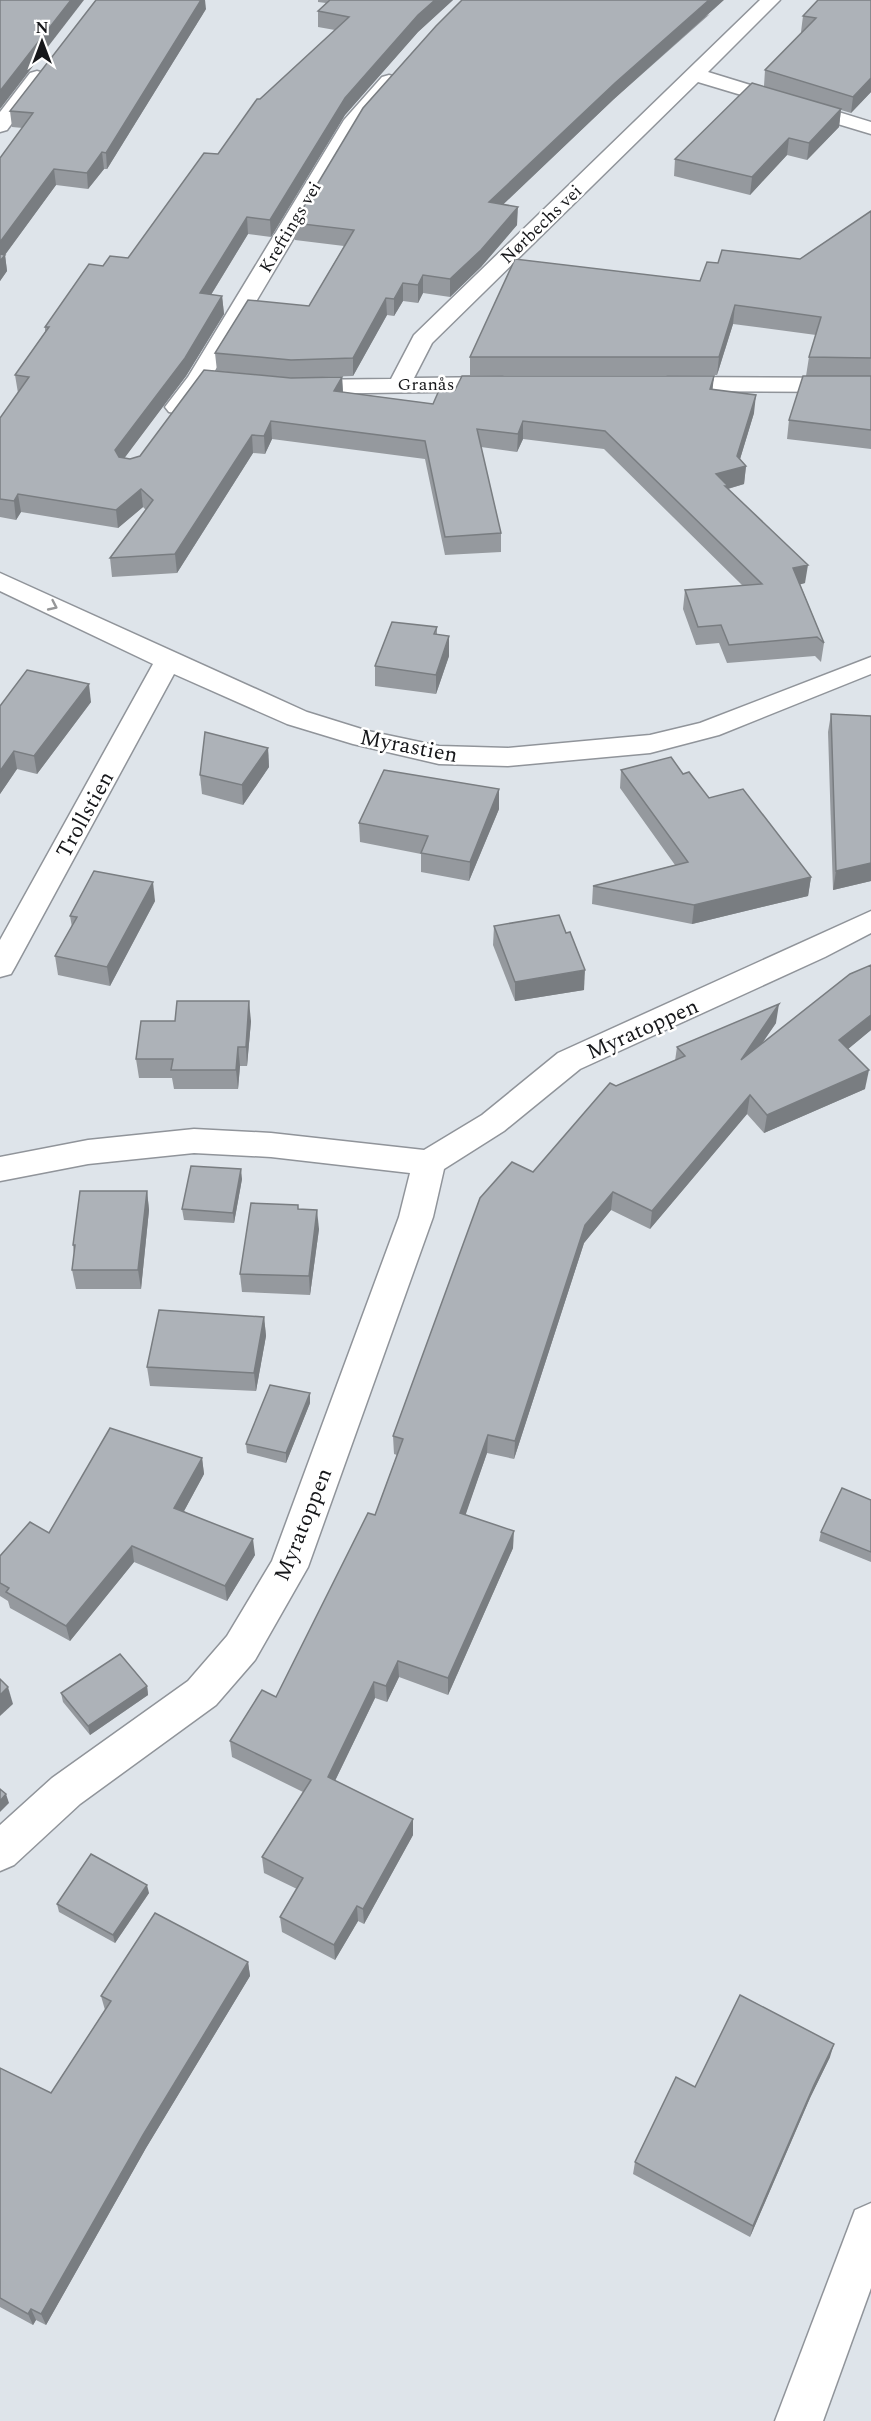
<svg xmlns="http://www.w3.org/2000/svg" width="871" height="2421" font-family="Spectral,serif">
<rect width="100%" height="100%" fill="#dee4ea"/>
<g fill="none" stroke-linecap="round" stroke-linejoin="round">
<defs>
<g id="minor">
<polygon points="760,0 780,0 708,72 871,122 871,134 698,82 432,343 414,378 502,377 510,379 514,384 510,389 502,391 299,394 291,392 287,387 291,382 299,380 391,379 414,335"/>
<polygon points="37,71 44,73 47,77 7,130 0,132 0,112 30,73"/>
<path d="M389 75 396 77 399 81 362 123 210 379C199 394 189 417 169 412L165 407 188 377 344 120 382 77Z"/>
<polygon points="668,377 871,378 871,392 668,391 660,389 656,384 660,379"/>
<polygon points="0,573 307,712 368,731 439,746 508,748 650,735 700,723 871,657 871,674 719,735 650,753 508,766 439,764 353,744 287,724 174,674 15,967 11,974 0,977 0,940 153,664 0,591"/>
<polygon points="871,911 871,933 825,957 580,1069 504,1131 444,1169 433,1217 308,1567 255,1660 216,1705 80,1804 14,1865 0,1871 0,1825 52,1778 188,1681 227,1636 272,1561 399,1217 410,1173 271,1157 194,1153 88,1164 0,1181 0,1157 88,1140 194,1129 271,1133 424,1150 482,1115 558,1053"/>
<polygon points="871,2203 871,2288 823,2421 775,2421 855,2210"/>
</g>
</defs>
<use href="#minor" stroke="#90949a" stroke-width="3"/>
<use href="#minor" fill="#fff" fill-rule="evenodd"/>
</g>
<g fill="#95999e">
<polygon points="318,0 453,0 418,32 345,115 271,237 248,234 211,295 222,296 224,314 186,376 124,458 130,459 140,456 291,378 342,377 343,392 433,404 455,390 714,376 712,390 754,413 740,459 746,466 744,484 728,489 805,583 800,584 824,643 821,662 815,656 727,663 719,643 696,645 683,609 685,590 743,586 604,449 523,439 517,452 481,447 501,533 501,552 445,555 425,459 272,439 265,454 253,453 177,573 112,577 110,558 146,510 143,507 118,528 21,512 16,520 0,517 0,418 18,393 15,375 45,332 45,327 103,266 128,258 218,154 260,99 335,30 318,27 318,11 326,3 318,2"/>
<polygon points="871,0 871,92 851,113 841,110 839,127 807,160 787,155 750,195 674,176 675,159 764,86 765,70 803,32 801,32 803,16"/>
<polygon points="206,9 107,169 104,169 88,189 56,185 5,255 7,271 0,281 0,158 23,128 12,127 10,111"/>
<polygon points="710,14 614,99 503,204 517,225 481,267 450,297 423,293 418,303 403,301 394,316 387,315 353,376 292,378 217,371 215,353 309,306 344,246 295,240 294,223"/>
<polygon points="871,211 871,449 787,439 789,420 806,376 809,357 816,335 733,324 717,375 470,375 470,357 700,281 718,263 800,259"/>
<polygon points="437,627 437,635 449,656 436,694 375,686 375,666"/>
<polygon points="91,702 37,774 17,769 0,794 0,706"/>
<polygon points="831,714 871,716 871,881 833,890 828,732"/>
<polygon points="268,748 269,767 243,805 202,794 200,775"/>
<polygon points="621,770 683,774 709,798 811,877 808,896 692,924 592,904 593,886 675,865 620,788"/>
<polygon points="499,809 469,881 421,872 421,854 360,842 359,823"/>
<polygon points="155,901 110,986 58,975 55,956 72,927 70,916"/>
<polygon points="494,926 566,933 584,990 515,1001 493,945"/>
<polygon points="251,1021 247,1066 240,1066 238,1089 174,1089 172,1078 139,1078 136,1059"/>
<polygon points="776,1023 763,1042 871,1030 848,1049 865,1089 764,1133 747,1114 650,1229 611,1210 584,1243 514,1459 487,1453 465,1515 513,1548 448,1695 399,1677 387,1702 375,1698 335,1781 413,1835 364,1924 358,1921 335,1960 282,1932 280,1917 297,1889 264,1873 262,1857 303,1792 232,1757 230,1741 276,1697 375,1515 397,1455 394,1454 393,1436 533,1172 616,1086 675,1061 677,1047"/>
<polygon points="242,1179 234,1223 184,1220 182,1209"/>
<polygon points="147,1191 149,1210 141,1289 76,1289 72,1270 74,1254 73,1245"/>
<polygon points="299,1209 319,1229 310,1295 242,1292 240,1274"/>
<polygon points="264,1317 266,1336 256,1391 150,1386 147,1367"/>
<polygon points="310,1403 286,1463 247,1453 246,1444"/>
<polygon points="202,1458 204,1474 184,1511 255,1555 227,1601 134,1562 70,1641 10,1608 8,1601 0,1596 0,1556"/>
<polygon points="871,1500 871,1562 819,1541 821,1532"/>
<polygon points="147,1686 148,1695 90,1735 63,1702 61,1693"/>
<polygon points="149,1893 115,1943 59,1912 57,1904"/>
<polygon points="248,1962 250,1976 146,2148 46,2325 36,2320 33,2325 0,2307 0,2068 51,2093 105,2010 101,1996"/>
<polygon points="830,2057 810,2098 750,2237 633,2174 635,2162 695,2087"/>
</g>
<g fill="#797d81">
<polygon points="71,0 84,0 0,109 0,91"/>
<polygon points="201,0 205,0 206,9 107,169 106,153"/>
<polygon points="435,0 453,0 418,32 345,115 271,237 270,220 345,98 418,15"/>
<polygon points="709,0 724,0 614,99 488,219 489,202 615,83"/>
<polygon points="871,78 871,92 851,113 853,97"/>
<polygon points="841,109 839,127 807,160 809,143"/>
<polygon points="789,138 787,155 750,195 752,177"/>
<polygon points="102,152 104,169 88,189 87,173"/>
<polygon points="54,169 56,185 4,256 5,255 7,271 0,281 0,242"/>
<polygon points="518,207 517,225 481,267 450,297 450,279"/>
<polygon points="247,217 248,234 201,311 200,293"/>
<polygon points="423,275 423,293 418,303 418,285"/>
<polygon points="403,283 403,301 394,316 394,299"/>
<polygon points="222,296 224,314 186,376 117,468 115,450"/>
<polygon points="386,298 387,315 353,376 353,358"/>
<polygon points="735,305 733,324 717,375 719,357"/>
<polygon points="714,376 712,394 710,389"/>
<polygon points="342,377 343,395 334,391"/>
<polygon points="756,395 754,413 737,469 746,466 744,484 727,489 716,474 737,456"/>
<polygon points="271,421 272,439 265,454 264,436"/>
<polygon points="523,421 523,439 517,452 518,434"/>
<polygon points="252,435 253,453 177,573 175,554"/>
<polygon points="141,489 143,507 118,528 116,510"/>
<polygon points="18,494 21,512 16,520 14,501"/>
<polygon points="808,565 805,583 791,587 793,568"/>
<polygon points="449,636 449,656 436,694 436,675"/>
<polygon points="89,684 91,702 37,774 34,756"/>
<polygon points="268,748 269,767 243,805 242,785"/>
<polygon points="14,751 17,769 0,794 0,771"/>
<polygon points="499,789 499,809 469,881 470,862"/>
<polygon points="871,863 871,881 833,890 836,871"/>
<polygon points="811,877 808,896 692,924 694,905"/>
<polygon points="153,882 155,901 110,986 107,967"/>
<polygon points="585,970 584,990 515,1001 515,982"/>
<polygon points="249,1001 251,1021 247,1066 246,1047"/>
<polygon points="779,1004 776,1023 738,1078 741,1060"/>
<polygon points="871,1015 871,1030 836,1059 839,1040"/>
<polygon points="238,1047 240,1066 238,1089 236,1070"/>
<polygon points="869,1070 865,1089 764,1133 767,1115"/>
<polygon points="750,1095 747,1114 650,1229 652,1211"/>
<polygon points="241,1169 242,1179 234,1223 233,1213"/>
<polygon points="147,1191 149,1210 141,1289 138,1270"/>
<polygon points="613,1192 611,1210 584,1243 514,1459 515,1441 585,1225"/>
<polygon points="317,1210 319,1229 310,1295 309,1276"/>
<polygon points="264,1317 266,1336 256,1391 254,1373"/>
<polygon points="310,1393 310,1403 286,1463 286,1453"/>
<polygon points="488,1435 487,1453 460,1531 460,1513"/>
<polygon points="202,1458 204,1474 177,1524 174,1508"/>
<polygon points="514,1531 513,1548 448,1695 448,1678"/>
<polygon points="253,1539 255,1555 227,1601 225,1586"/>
<polygon points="132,1546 134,1562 70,1641 66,1626"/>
<polygon points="398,1661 399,1677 387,1702 386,1686"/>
<polygon points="374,1682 375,1698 329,1793 328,1777"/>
<polygon points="147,1686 148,1695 90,1735 88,1726"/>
<polygon points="8,1687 13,1704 0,1716 0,1695"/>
<polygon points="6,1794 9,1803 0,1812 0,1801"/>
<polygon points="413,1819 413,1835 364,1924 363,1909"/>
<polygon points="147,1885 149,1893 115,1943 113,1935"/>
<polygon points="357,1906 358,1921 335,1960 334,1945"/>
<polygon points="248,1962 250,1976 146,2148 46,2325 41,2314 143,2135"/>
<polygon points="834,2044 830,2057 810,2098 750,2237 753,2226 814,2085"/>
<polygon points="31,2309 36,2320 33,2325 28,2314"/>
</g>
<g fill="#adb2b8" stroke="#797d81" stroke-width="1.5">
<polygon points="0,0 71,0 0,91"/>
<polygon points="96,0 201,0 106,153 102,152 87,173 54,169 0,242 0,158 33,113 10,111"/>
<polygon points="330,0 435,0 418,15 345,98 270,220 247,217 200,293 222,296 185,358 115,450 119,457 130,459 140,456 204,370 291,378 342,377 334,391 433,404 440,388 455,390 462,376 714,376 710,389 756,395 737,456 746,466 716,474 728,486 725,486 808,565 793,568 824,643 817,637 729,645 721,625 698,627 685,590 762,584 605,431 523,421 518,434 477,429 501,533 445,537 425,441 271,421 264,436 252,435 175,554 110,558 153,500 141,489 116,510 18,494 14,501 0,499 0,418 29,377 15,375 49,327 45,327 89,264 103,266 110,256 128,258 204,153 218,154 257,99 260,99 349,17 318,11"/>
<polygon points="462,0 709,0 615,83 489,202 518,207 481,250 450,279 423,275 418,285 403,283 394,299 386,298 353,358 291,360 215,353 248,300 309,306 354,230 294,223 363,108 436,26"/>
<polygon points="818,0 871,0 871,78 853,97 765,70 816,18 803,16"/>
<polygon points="752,83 841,109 809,143 789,138 752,177 675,159"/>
<polygon points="871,211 871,358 809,357 821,317 735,305 719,357 470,357 515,259 700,281 707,262 718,263 722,250 800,259"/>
<polygon points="0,254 5,255 0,261"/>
<polygon points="803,376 871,376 871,430 789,420"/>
<polygon points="392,622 437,627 434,634 449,636 436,675 375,666"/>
<polygon points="27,670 89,684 34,756 14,751 0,771 0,706"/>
<polygon points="831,714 871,716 871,863 836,871"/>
<polygon points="205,732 268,748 242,785 200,775"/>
<polygon points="671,757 683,774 689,772 709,798 743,789 811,877 694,905 593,886 688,862 621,770"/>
<polygon points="384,770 499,789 470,862 421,853 428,836 359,823"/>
<polygon points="94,871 153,882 107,967 55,956 77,917 70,916"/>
<polygon points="559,915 566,933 570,932 585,970 515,982 494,926"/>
<polygon points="871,965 871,1015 839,1040 869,1070 767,1115 750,1095 652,1211 613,1192 585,1225 515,1441 488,1435 460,1513 514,1531 448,1678 398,1661 386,1686 374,1682 328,1777 413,1819 363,1909 357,1906 334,1945 280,1917 303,1878 262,1857 311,1780 230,1741 262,1690 276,1697 368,1513 375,1515 403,1439 393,1436 480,1198 512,1162 533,1172 610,1083 616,1086 685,1056 677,1047 779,1004 741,1060 850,974"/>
<polygon points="177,1001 249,1001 246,1047 238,1047 236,1070 171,1070 173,1059 136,1059 141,1021 175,1021"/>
<polygon points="191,1166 241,1169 233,1213 182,1209"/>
<polygon points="80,1191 147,1191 138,1270 72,1270 75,1245 73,1245"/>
<polygon points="251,1203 298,1205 298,1209 317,1210 309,1276 240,1274"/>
<polygon points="159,1310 264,1317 254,1373 147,1367"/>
<polygon points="270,1385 310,1393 286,1453 246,1444"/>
<polygon points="110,1428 202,1458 174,1508 253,1539 225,1586 132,1546 66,1626 6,1592 9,1588 0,1583 0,1556 30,1522 49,1533"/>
<polygon points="842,1488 871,1500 871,1552 821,1532"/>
<polygon points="120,1654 147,1686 88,1726 61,1693"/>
<polygon points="0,1679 8,1687 0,1695"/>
<polygon points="0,1789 6,1794 0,1801"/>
<polygon points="91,1854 147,1885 113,1935 57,1904"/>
<polygon points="155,1913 248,1962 143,2135 41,2314 31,2309 28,2314 0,2298 0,2068 51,2093 111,2001 101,1996"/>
<polygon points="740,1995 834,2044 814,2085 753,2226 635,2162 676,2077 695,2087"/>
</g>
<defs><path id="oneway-chevron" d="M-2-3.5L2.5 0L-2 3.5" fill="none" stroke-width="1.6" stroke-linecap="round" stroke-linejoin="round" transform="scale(1.5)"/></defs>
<use stroke="#969798" href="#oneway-chevron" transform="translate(53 606) rotate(25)"/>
<g text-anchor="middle" stroke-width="5" stroke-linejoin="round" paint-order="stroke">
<g font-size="18" fill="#16171a" stroke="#fff">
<text transform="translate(541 224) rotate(-44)" y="6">Nørbechs vei</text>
<text transform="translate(290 227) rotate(-59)" y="6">Kreftings vei</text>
<text x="426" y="390">Granås</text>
</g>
<g font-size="22" fill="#16171a" stroke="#fff">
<text transform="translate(409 745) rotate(11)" y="8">Myrastien</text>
<text transform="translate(84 814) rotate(-61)" y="8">Trollstien</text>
<text transform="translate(642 1028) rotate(-24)" y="8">Myratoppen</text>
<text transform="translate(302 1524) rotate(-68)" y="8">Myratoppen</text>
</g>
</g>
<g transform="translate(42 42)" stroke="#ffffff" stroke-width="4.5" paint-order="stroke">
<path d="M0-4.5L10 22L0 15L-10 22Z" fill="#16171a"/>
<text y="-9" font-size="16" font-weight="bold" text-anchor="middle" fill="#16171a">N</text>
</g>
</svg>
